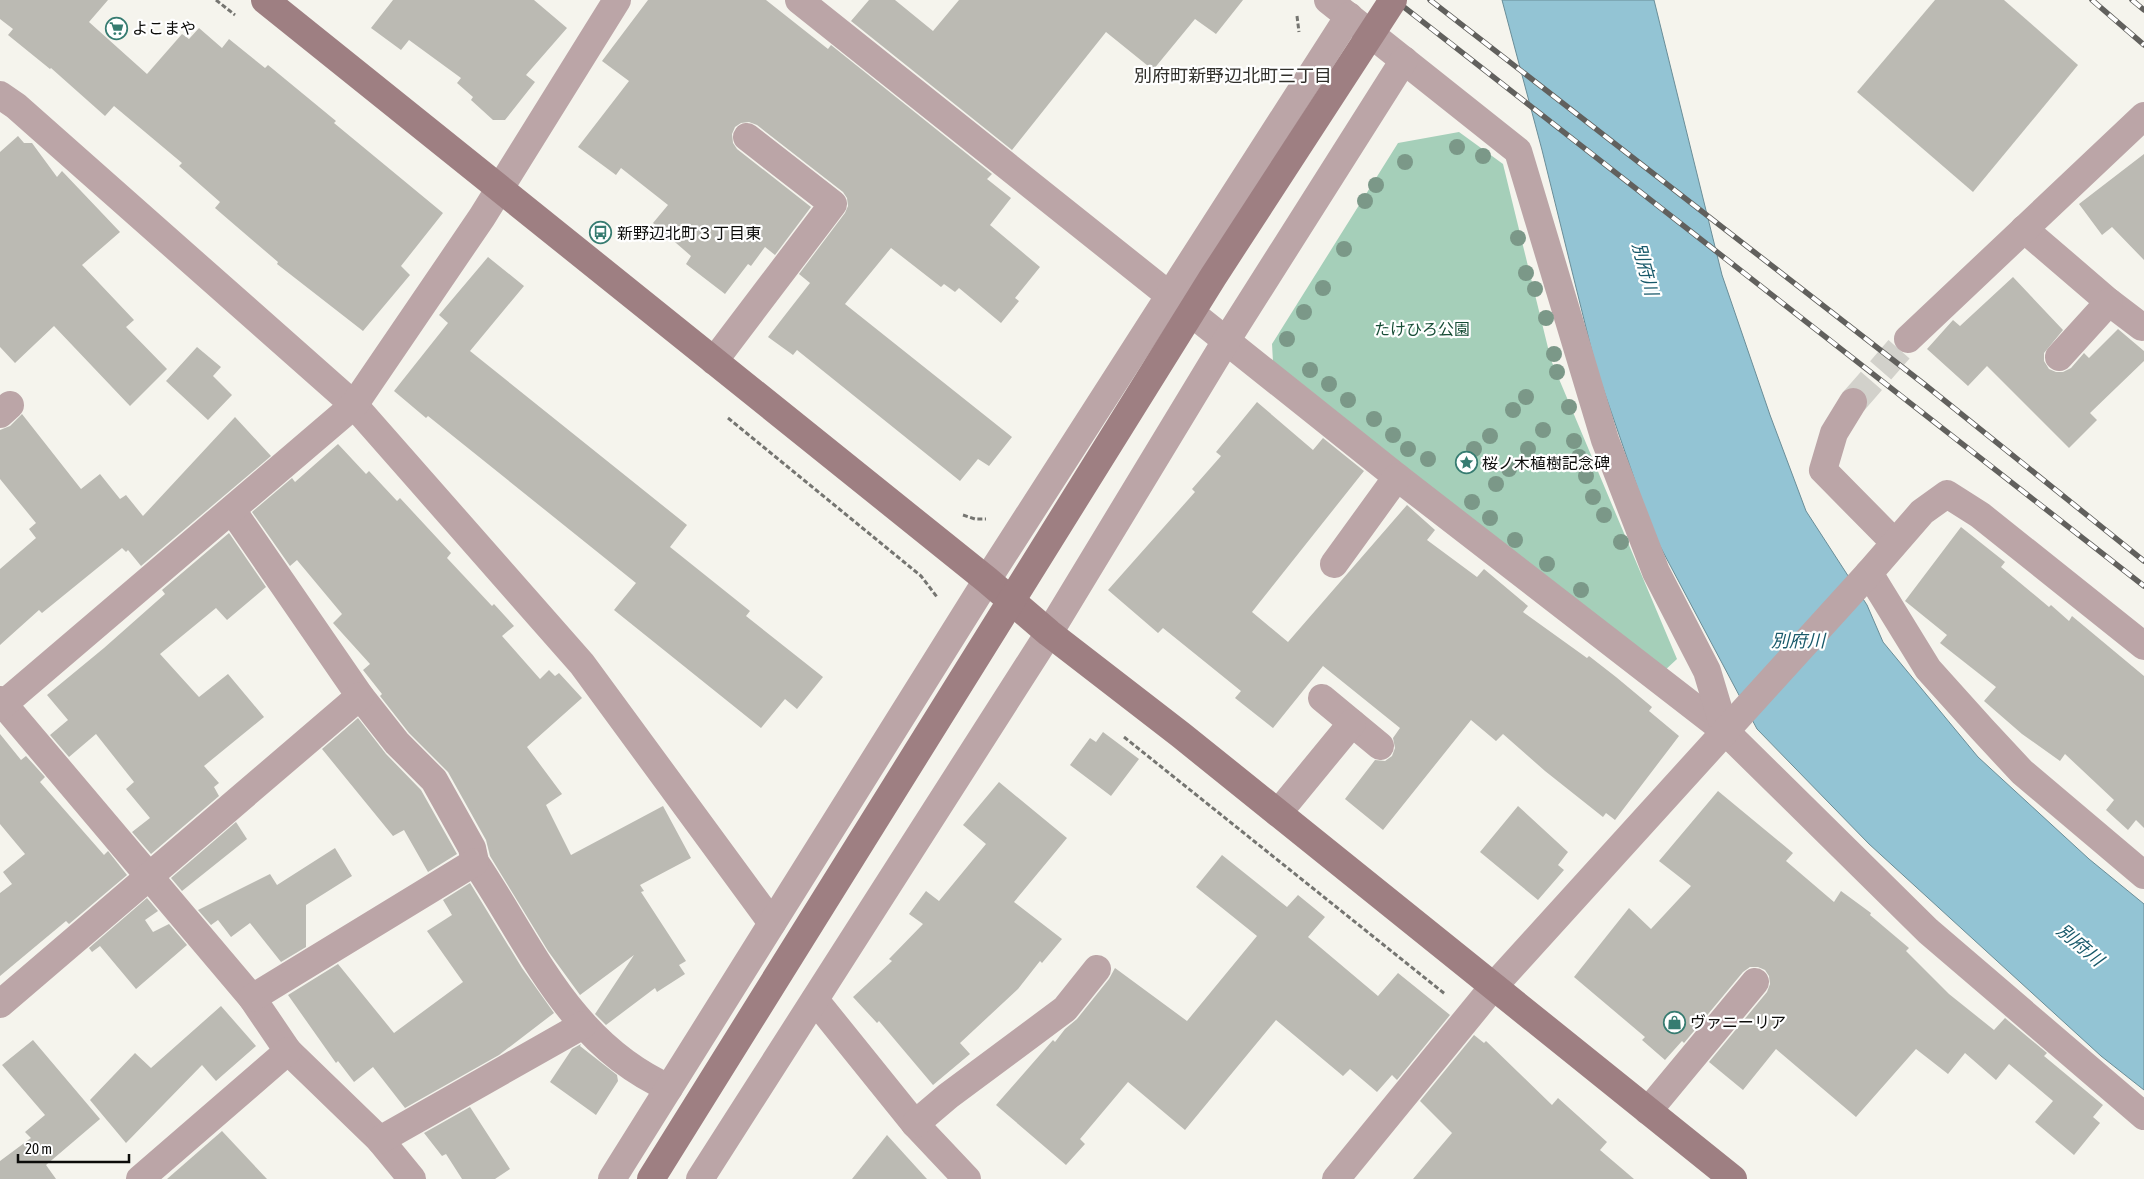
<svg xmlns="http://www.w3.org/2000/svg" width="2144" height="1179" font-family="'Asap Condensed','Noto Sans JP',sans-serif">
<rect width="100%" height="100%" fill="#f5f4ed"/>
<polygon fill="#a5cfb9" points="1459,132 1503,164 1551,360 1677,659 1663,672 1273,362 1272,344 1398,143"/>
<polygon fill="#93c4d4" stroke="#6a8d97" points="1502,0 1654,0 1722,275 1770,415 1806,511 1867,605 1883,642 1978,757 2089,859 2144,904 2144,1090 2101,1056 1869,844 1757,729 1653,533 1596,368 1542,150"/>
<g fill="#bbbab3">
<polygon points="0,0 108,0 89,22 147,74 182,34 189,39 199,28 222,48 229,39 265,68 268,65 336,121 334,123 443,213 401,266 410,275 363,331 277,264 278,262 215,208 220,202 179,166 182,163 114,106 105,116 51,68 50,69 8,35 13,29 0,19"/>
<polygon points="393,0 534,0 567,28 526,75 535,82 505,120 493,120 471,100 473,97 457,83 461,78 409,40 401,50 371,28"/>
<polygon points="648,0 766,0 828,49 831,45 992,174 987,179 1011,198 990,225 1040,267 1015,298 1019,301 1001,323 959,288 955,292 944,284 941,287 891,248 845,304 1012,437 989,466 978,459 960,481 797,350 793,355 768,337 810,283 799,274 845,213 848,206 847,198 843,192 757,125 749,122 741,123 735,127 732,134 733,143 737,149 811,207 775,255 765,247 751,266 748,264 725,294 686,264 691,256 653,223 668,205 621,168 616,175 578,147 629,81 602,61"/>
<polygon points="869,0 895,0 933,31 959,0 1243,0 1216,34 1195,19 1153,70 1106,32 1012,150 851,21"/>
<polygon points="1935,0 2004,0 2078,65 1973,192 1857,92"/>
<polygon points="18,136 24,143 32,143 57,177 62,171 120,232 82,265 134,320 126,327 167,369 130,406 54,326 15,363 0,347 0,152"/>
<polygon points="2144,154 2144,260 2112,227 2102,235 2079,204"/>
<polygon points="488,257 524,286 470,351 687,525 670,547 750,611 746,616 823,677 797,709 785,699 761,728 614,610 636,583 428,416 426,418 394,391 448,323 439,315"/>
<polygon points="2013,277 2063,330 2044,353 2044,361 2049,369 2056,372 2063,372 2071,368 2084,353 2089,358 2118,329 2144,351 2144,361 2090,413 2097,420 2069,448 1987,366 1968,386 1927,349 1953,320 1960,326"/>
<polygon points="197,347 221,367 213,376 232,395 208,420 166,381"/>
<polygon points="1257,402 1313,450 1323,438 1364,471 1252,612 1288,642 1407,505 1435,530 1427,540 1477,577 1484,569 1528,606 1523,612 1587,658 1589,656 1616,677 1652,707 1649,711 1679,736 1615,820 1606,813 1603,817 1545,771 1503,734 1496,741 1471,720 1383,830 1345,799 1375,760 1385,761 1392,756 1395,748 1393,738 1400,728 1323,666 1273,728 1235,698 1241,691 1163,628 1158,633 1108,590 1195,492 1192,489 1221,456 1216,452"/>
<polygon points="22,414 81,489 100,474 120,499 126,495 143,516 235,417 271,456 141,566 128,550 126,552 122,548 42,613 39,610 0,645 0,569 36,538 29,529 36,523 0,479 0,430 10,426"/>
<polygon points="338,444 366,474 369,471 397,501 400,498 451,553 447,558 492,606 494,604 514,626 502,636 540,679 549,670 555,676 559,673 582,698 527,747 562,794 546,805 571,855 663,806 691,858 640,885 644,891 641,892 686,961 679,965 685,974 657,992 655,988 606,1025 595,1014 634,955 580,995 548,951 490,856 486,840 448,772 409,733 380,696 382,694 363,670 370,664 333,623 342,614 297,560 290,566 252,512 292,478 295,482"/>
<polygon points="1961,527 2005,562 2001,567 2049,607 2051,605 2069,621 2072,616 2144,676 2144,828 2136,820 2128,830 2106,810 2114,800 2065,754 2060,761 2022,734 1984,701 1996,687 1940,643 1947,635 1905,601"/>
<polygon points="229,533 266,587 227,620 216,608 160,654 199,697 228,674 264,717 204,766 219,783 214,787 219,796 151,854 132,832 150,818 126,789 134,782 96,734 69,757 50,735 68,720 47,695 104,648 165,594 162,590"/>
<polygon points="358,718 386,754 421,790 457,854 428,872 404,830 393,836 322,749"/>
<polygon points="1103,732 1139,759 1111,796 1070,765 1090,738 1096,742"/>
<polygon points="0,734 21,760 26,756 45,777 40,782 104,855 108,851 127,875 69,924 66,921 0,976 0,893 12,884 3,872 25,854 0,824"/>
<polygon points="999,782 1067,838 1014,902 1062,939 1042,963 1040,961 1018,989 960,1043 970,1054 933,1085 879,1021 877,1023 853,997 892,961 889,959 923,924 909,914 926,891 939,901 986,844 963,825"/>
<polygon points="1718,791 1793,853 1786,861 1834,902 1841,891 1871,913 1870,915 1909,948 1906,951 1949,994 1994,1030 2005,1018 2047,1053 2044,1056 2103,1105 2093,1117 2100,1123 2074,1155 2035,1122 2053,1101 2009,1064 1996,1080 1965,1053 1948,1074 1916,1049 1856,1117 1776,1049 1743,1090 1709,1062 1767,992 1770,984 1769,976 1765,970 1758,967 1750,967 1743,972 1684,1043 1682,1041 1665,1060 1642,1040 1645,1037 1574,977 1629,908 1651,929 1691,886 1659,861"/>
<polygon points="1518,806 1568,852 1558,865 1564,870 1538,900 1480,852"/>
<polygon points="236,822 247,839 182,891 171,878"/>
<polygon points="335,848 352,876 306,905 306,947 281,962 250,923 231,937 218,920 211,925 198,910 270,874 277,885"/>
<polygon points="1222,855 1287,907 1298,895 1325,917 1308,937 1378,996 1398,973 1450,1015 1397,1080 1392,1075 1377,1092 1350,1069 1343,1076 1276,1020 1185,1130 1128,1082 1080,1139 1085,1144 1066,1165 996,1105 1053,1040 1055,1042 1065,1029 1077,1019 1109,979 1115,968 1187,1021 1257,936 1196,887"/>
<polygon points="470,883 522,968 554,1013 499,1055 405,1108 373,1067 354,1082 338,1061 336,1063 288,995 338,964 394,1033 463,982 427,931 452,915 443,900"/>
<polygon points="147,898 158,911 145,920 153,932 169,924 187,945 136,989 100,946 92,952 89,948"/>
<polygon points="221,1006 256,1046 216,1081 202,1065 126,1143 90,1100 135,1053 151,1068"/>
<polygon points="1474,1035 1484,1043 1486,1041 1552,1105 1558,1098 1607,1142 1600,1150 1634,1179 1413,1179 1452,1133 1420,1101"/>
<polygon points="33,1040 100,1119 46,1165 56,1179 0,1179 0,1161 31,1138 25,1132 45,1115 2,1065"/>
<polygon points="581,1044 580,1046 617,1075 618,1081 596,1115 550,1082 572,1049"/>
<polygon points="470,1107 510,1169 495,1179 462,1179 446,1154 442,1156 424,1133"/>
<polygon points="222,1131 267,1179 167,1179"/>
<polygon points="887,1135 927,1179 852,1179"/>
</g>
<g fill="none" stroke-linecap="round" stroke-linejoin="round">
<polyline stroke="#d2d1cb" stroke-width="28" stroke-dasharray="28 14" stroke-linecap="butt" points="1853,402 1908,339"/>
<g stroke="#757571" stroke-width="3" stroke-dasharray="5 2.5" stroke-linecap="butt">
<polyline points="216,0 235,15"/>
<polyline points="1297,16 1299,32"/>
<polyline points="728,418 921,576 937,597"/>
<polyline points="963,515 975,519 986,519"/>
<polyline points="1124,737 1445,994"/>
</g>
<g stroke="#bba5a7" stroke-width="28">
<polyline points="799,0 1397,477 1725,731 1928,931 2144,1116"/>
<polyline points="1328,0 1518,151 1605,440 1656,572 1707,671 1725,731"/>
<polyline points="0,95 16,106 354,405 582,664 772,923"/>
<polyline points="2024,229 2109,302 2142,327"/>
<polyline points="1908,339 2144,116"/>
<polyline points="2059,357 2109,302"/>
<polyline points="714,361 833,204 747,137"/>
<polyline points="1853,402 1834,433 1823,470 1894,542"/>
<polyline points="0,414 10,405"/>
<path d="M232 510 360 696 397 743 434 780 472 848 475 862C532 947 569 1043 669 1088"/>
<polyline points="1334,564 1397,477"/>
<polyline points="1869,573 1928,669 1982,729 2022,772 2144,875"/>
<polyline points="1322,698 1380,746"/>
<polyline points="0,700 252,998 288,1051 380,1140 412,1179"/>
<polyline points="0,707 354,405 482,217 617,0"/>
<polyline points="1278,813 1352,723"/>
<polyline points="252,998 475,862"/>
<polyline points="815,1000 915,1124 967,1179"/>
<polyline points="0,1004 360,696"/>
<polyline points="1648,1111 1755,982"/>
<polyline points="915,1124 948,1096 1065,1009 1097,969"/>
<polyline points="380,1140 583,1025"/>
<polyline points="140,1179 288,1051"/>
<polyline points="612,1179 987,580 1349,16"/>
<polyline points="700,1179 1049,633 1226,341 1404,60"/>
<polyline points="1336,1179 1493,987 1869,573 1922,512 1947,494 1980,515 2144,646"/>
</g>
<polyline stroke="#9e7f82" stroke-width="28" points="265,0 987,580 1049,633 1181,735 1733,1179"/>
<defs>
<g id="rail">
<polyline points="1395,0 2144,586"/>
<polyline points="1430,0 1924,384 2144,561"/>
<polyline points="2092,0 2144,45"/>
<polyline points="2132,0 2144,10"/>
</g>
</defs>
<use href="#rail" stroke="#61605d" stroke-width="5.5"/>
<use href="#rail" stroke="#fff" stroke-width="4" stroke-dasharray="11" stroke-linecap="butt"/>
<polyline stroke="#9e7f82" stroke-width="28" points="651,1179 1213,277 1393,0"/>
</g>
<g fill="#7b9888">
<circle cx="1457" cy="147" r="8"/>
<circle cx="1483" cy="156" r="8"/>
<circle cx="1405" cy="162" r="8"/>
<circle cx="1376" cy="185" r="8"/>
<circle cx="1365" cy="201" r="8"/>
<circle cx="1518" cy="238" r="8"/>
<circle cx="1344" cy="249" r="8"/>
<circle cx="1526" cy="273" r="8"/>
<circle cx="1323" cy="288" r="8"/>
<circle cx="1535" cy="289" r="8"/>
<circle cx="1304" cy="312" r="8"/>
<circle cx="1546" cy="318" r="8"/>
<circle cx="1287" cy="339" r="8"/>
<circle cx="1554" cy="354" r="8"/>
<circle cx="1310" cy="370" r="8"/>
<circle cx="1557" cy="372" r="8"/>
<circle cx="1329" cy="384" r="8"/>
<circle cx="1526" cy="397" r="8"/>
<circle cx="1348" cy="400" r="8"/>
<circle cx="1569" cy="407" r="8"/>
<circle cx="1513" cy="410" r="8"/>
<circle cx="1374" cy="419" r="8"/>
<circle cx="1543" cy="430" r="8"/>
<circle cx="1393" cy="435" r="8"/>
<circle cx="1490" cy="436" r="8"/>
<circle cx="1574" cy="441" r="8"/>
<circle cx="1408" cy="449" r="8"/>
<circle cx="1474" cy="449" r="8"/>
<circle cx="1528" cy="449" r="8"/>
<circle cx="1579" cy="457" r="8"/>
<circle cx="1428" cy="459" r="8"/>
<circle cx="1509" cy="469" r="8"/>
<circle cx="1586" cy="476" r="8"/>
<circle cx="1496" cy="484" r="8"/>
<circle cx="1593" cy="497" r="8"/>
<circle cx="1472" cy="502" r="8"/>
<circle cx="1604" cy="515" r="8"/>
<circle cx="1490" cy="518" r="8"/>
<circle cx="1515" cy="540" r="8"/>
<circle cx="1621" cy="542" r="8"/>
<circle cx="1547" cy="564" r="8"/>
<circle cx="1581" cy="590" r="8"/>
</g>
<defs>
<symbol id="supermarket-ring" viewBox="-11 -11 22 22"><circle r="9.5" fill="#fff" stroke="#377c71" stroke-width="1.5"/><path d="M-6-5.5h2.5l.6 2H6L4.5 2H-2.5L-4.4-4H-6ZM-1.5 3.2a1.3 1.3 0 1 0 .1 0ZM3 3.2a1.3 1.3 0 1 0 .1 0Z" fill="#377c71"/></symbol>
<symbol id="bus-ring" viewBox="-11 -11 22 22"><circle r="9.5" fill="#fff" stroke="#377c71" stroke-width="1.5"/><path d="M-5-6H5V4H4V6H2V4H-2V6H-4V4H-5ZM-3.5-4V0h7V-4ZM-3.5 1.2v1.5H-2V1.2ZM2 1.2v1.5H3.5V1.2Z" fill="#377c71"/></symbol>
<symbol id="sight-ring" viewBox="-11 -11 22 22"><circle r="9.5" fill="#fff" stroke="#377c71" stroke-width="1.5"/><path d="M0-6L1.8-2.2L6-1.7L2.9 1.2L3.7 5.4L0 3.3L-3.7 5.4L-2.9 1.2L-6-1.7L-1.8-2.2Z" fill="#377c71"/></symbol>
<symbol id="shop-ring" viewBox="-11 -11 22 22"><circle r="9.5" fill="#fff" stroke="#377c71" stroke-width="1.5"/><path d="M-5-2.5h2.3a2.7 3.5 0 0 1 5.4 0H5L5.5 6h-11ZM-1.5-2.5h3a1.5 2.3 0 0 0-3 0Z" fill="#377c71"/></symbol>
</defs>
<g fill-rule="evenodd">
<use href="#supermarket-ring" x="104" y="16" width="25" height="25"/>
<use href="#bus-ring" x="588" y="220" width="25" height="25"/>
<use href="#sight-ring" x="1454" y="450" width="25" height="25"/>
<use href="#shop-ring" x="1662" y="1010" width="25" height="25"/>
</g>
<g text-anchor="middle" stroke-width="4.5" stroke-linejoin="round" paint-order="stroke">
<g font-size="16" fill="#0c0c0a" stroke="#fff" text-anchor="start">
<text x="132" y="34">よこまや</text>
<text x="617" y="239">新野辺北町３丁目東</text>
<text x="1482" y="469">桜ノ木植樹記念碑</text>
<text x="1690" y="1028">ヴァニーリア</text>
</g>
<g font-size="16" fill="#174d36" stroke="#fff">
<text x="1422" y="335">たけひろ公園</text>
</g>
<g font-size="18" fill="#302f2a" stroke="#fff">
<text x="1233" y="82">別府町新野辺北町三丁目</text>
</g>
<g font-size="18" font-style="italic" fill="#18596a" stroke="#fff">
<text transform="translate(1645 269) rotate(75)" y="6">別府川</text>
<text x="1798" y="647">別府川</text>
<text transform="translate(2080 945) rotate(40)" y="6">別府川</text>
</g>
</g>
<path d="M18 1154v8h111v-8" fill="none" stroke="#0c0c0a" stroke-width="2.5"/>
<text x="25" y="1154" font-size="15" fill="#0c0c0a" stroke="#ffffff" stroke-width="4" paint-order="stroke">20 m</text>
</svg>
